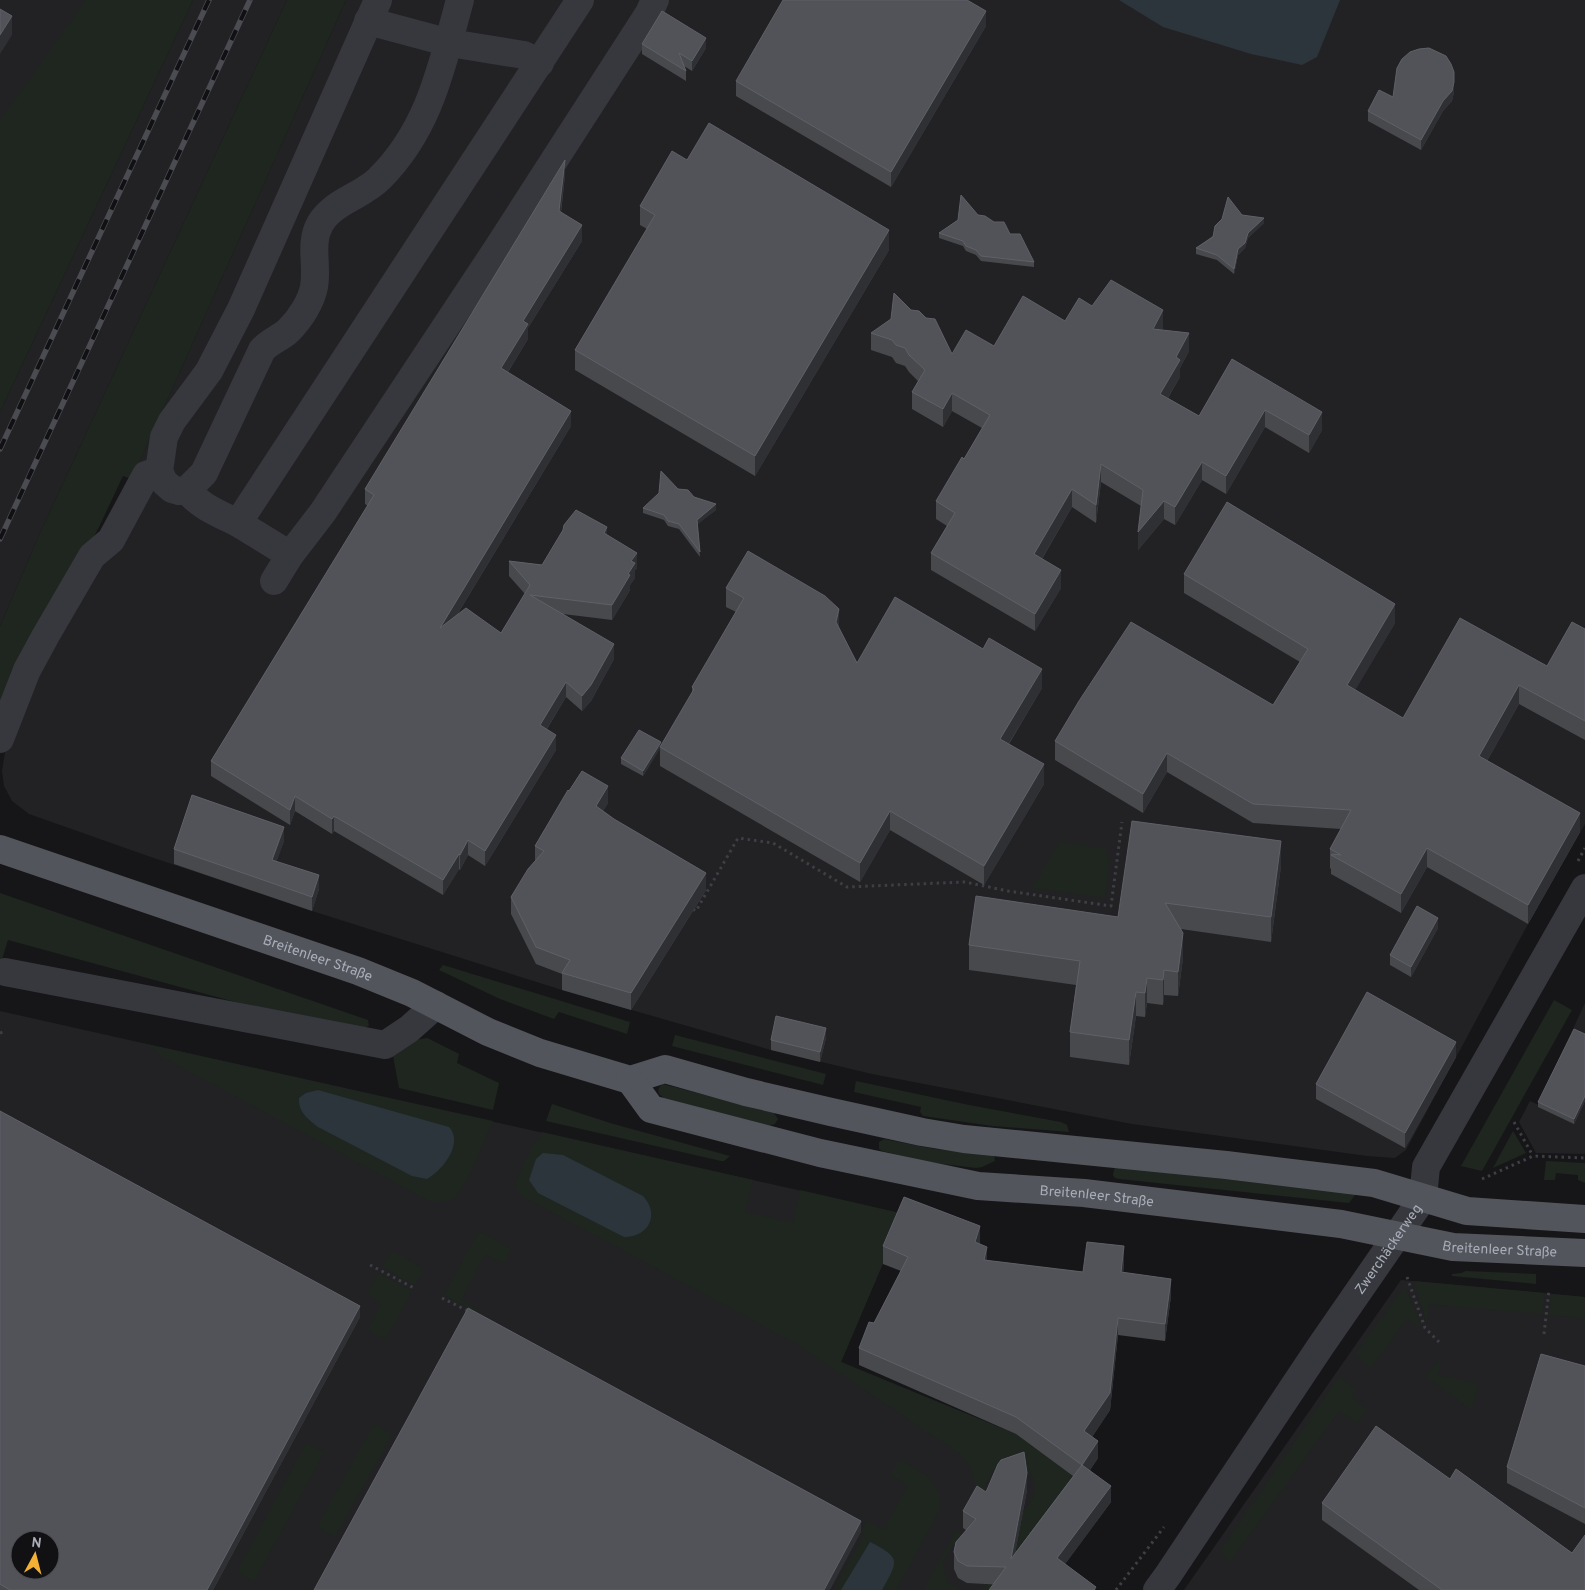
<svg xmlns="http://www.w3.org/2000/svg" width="1585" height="1590" font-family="Overpass,sans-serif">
<rect width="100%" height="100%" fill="#161618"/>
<g fill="#222225" fill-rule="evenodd">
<polygon points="0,0 105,0 0,157"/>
<polygon points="193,0 287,0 41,531 0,626 0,412"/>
<polygon points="346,0 1585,0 1585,824 1528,924 1406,1150 1395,1158 1367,1156 1132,1124 872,1074 771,1050 562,990 312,911 148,856 29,814 12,801 4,786 2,771 5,752 29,689 106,537"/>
<polygon points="1585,1003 1585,1154 1536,1153 1519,1122 1530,1101 1539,1105 1574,1034 1571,1033"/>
<path d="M0 1011 904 1214 841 1362 1016 1434 1082 1482 1001 1590H0ZM20 1540H50V1570H20Z"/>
<polygon points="1401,1280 1585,1297 1585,1590 1184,1590"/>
</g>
<g fill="#1e261f">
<polygon points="86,0 193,0 0,412 0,121"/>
<polygon points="287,0 346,0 132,479 123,476 99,527 24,666 0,722 0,626 41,531"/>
<polygon points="1060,842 1106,849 1109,867 1105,898 1032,888"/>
<polygon points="0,893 368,1020 369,1026 348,1033 8,940 0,966"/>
<polygon points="443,965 630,1022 627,1034 559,1012 554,1019 500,999 439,970"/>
<polygon points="1554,1000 1572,1010 1482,1171 1461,1166"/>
<polygon points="675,1035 826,1074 823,1085 672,1046"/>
<polygon points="427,1038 459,1054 457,1063 499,1083 493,1110 399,1088 393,1056 416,1040"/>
<path d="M147 1044 493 1121C486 1136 466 1189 455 1197 446 1203 439 1203 429 1201L161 1056Z"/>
<polygon points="856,1081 969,1105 1061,1122 1067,1125 1069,1132 992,1126 923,1116 920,1112 921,1107 854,1092"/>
<path d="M663 1084 774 1113 778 1119 775 1124 769 1126 664 1098 659 1094C658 1090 658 1087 663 1084Z"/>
<polygon points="552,1104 610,1123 730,1156 724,1161 721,1161 546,1121"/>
<polygon points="1513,1131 1526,1153 1493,1168"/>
<path d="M542 1132 753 1180 745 1212 793 1223 800 1190 904 1214 841 1362 1016 1434 1082 1482 1001 1590H973L986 1587 995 1568 1010 1514 1027 1508 1036 1491 1031 1472 1012 1463 995 1468 985 1485 991 1505 976 1491C975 1476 971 1466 961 1455L795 1343 524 1197 517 1190 515 1183 535 1140 539 1141Z"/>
<polygon points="884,1139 935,1149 994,1155 995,1161 982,1167 976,1168 926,1162 882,1151 879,1149 879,1142"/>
<polygon points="1546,1161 1585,1163 1585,1183 1578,1180 1578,1175 1556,1173 1555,1180 1544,1180"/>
<polygon points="1117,1167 1356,1194 1349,1203 1119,1179 1115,1178 1113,1175 1114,1169"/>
<polygon points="479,1232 483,1233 511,1249 504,1264 485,1254 461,1300 479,1310 477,1313 444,1295 476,1236"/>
<polygon points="394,1252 421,1267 422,1273 415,1286 382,1267 390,1253"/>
<polygon points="1466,1271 1536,1274 1536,1284 1452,1276 1452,1274 1461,1273"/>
<polygon points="379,1273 412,1291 385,1340 368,1330 382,1303 367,1294"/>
<polygon points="1414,1281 1545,1293 1543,1314 1429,1304 1427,1324"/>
<polygon points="1405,1287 1422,1329 1407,1318 1371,1368 1355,1355"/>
<polygon points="1551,1294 1585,1297 1585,1318 1548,1315"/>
<polygon points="1442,1356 1438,1375 1478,1384 1472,1410 1426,1377"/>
<polygon points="1339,1377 1356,1389 1351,1397 1367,1409 1357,1423 1339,1411 1230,1562 1227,1560 1221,1550"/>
<polygon points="374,1424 392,1434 335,1537 317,1527"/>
<polygon points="306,1443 324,1453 254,1582 237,1572"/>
<polygon points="898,1461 903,1461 929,1477 939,1494 939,1511 896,1590 834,1590 864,1534 861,1532 867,1521 884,1530 908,1485 891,1475"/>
<polygon points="956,1531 971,1540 952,1546 942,1563 948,1583 962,1590 924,1590"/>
</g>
<g fill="#2c353c">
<polygon points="1119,0 1340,0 1317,57 1302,65 1251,54 1163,27"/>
<path d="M318 1090 449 1127C464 1143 443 1170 427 1179L412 1176 318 1127C308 1119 298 1112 299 1098L306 1093Z"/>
<path d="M543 1153 563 1155 643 1196C660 1214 649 1237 624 1237L538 1193 529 1180 536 1159Z"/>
<path d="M870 1542C902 1558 898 1561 882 1590H841Z"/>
</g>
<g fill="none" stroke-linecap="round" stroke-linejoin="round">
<g stroke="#3d3f44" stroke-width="3" stroke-dasharray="2.5 4" stroke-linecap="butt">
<polyline points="1578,861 1585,848"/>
<polyline points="693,909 696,911 738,838 773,843 847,887 965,882 1008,891 1111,906 1122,822"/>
<polyline points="0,1033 3,1032"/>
<polyline points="1514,1122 1533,1156"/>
<polyline points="1482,1179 1533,1156 1585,1158"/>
<polyline points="370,1265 414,1288"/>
<polyline points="1407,1277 1425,1328 1439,1342"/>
<polyline points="442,1298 468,1311"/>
<polyline points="1544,1334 1549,1290"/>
<polyline points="1116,1590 1164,1527"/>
</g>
<g stroke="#37383d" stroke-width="28">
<path d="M378 0 241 309 209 371 172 421 164 437 159 471 164 482 172 489 179 491 187 490 204 473 262 350C270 341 281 338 289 330 300 319 311 302 314 287 318 266 309 243 320 224 333 201 363 196 380 178 430 128 442 65 460 0"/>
<polyline points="368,21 450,43 524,55 540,63"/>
<path d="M187 490C199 506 220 514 238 523"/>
<polyline points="290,555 238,523 580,0"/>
<polyline points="274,581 290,555 323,512 497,249 649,13 655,0"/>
<polyline points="0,739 27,670 46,635 92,556 111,540 146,475 159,471"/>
<polyline points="5,972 385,1045 409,1029 436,1005"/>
<path id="s1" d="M1157 1590 1168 1575 1320 1347 1423 1198 1426 1167 1585 888"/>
</g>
<g stroke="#53555c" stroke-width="28">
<path id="s2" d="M0 849 358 971 412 993 488 1032 540 1053 630 1080 665 1069 746 1092 831 1112 922 1132 964 1139 1226 1165 1374 1183 1467 1211 1585 1219"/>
<path id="s3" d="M630 1080 651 1109 820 1153 978 1186 1084 1193 1341 1224 1453 1247 1585 1253"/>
</g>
<defs>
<g id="rail">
<polyline points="0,449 209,0"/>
<polyline points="0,539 250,0"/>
</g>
</defs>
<use href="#rail" stroke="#4a4c52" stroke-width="5.5"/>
<use href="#rail" stroke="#111113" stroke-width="4" stroke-dasharray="11" stroke-linecap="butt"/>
</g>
<g fill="#47494d">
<polygon points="986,26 891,187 736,96 736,81"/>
<polygon points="642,44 706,48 692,71 684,66 686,71 686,81 642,54"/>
<polygon points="1454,92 1452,101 1443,111 1421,150 1368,121 1368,111 1393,97"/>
<polygon points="687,160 889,250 755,476 575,370 575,350 647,229 640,225 640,206"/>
<polygon points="565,175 561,213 582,241 528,328 528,339 508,372 571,426 457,615 501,633 525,594 509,576 509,561 542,565 607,535 637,568 635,570 635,578 630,585 630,590 612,620 563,614 614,659 591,701 582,711 566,697 547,729 556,750 485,866 468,855 460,870 459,869 443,895 334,831 332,834 295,811 290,825 211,776 211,761 368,506 365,504 365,489"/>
<polygon points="978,215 1010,234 1034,262 1034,267 981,261 976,255 966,251 963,246 939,238 939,233"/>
<polygon points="1242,215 1264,223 1248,238 1245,248 1238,255 1234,274 1217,260 1196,254 1196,248"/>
<polygon points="1092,306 1163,328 1162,330 1189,351 1180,368 1180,377 1168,398 1199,416 1232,359 1322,430 1309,453 1265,427 1226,494 1202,480 1175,525 1164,519 1138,550 1141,506 1101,482 1096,523 1072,507 1042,559 1061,588 1035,631 931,570 931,553 947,526 936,519 936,501 964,459 982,428 952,411 943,427 912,409 912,392 918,381 909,372 905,366 896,363 892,357 871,350 871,333 952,354 994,346 1065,321"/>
<polygon points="678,489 716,510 697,524 700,557 679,529 668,526 664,520 643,513 643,508"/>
<polygon points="1184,574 1395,623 1355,690 1403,718 1547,666 1585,629 1585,740 1519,704 1487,761 1580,832 1528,924 1427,867 1401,913 1331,874 1331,869 1330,868 1330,849 1341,829 1253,823 1167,772 1143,813 1055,760 1055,741 1273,705 1300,662 1184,593"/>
<polygon points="726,588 839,629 857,663 1042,688 1009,744 1044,784 984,885 890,830 860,882 660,766 660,748 643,776 621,764 621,758 661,746 692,693 692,687 736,612 726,607"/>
<polygon points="569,791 608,803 603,811 706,890 631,1010 562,990 562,974 536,964 511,914 511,897 535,861 535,846"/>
<polygon points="284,841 276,862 319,889 312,911 174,864 174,849"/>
<polygon points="1281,866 1271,942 1181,929 1183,958 1178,996 1164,995 1163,1005 1147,1003 1145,1017 1136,1016 1129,1065 1070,1057 1070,1032 1076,985 969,970 969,945 1118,917"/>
<polygon points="1438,928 1411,977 1390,965 1390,955"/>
<polygon points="1585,1034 1585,1101 1574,1124 1538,1107 1538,1102"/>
<polygon points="826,1038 820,1062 771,1050 771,1040"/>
<polygon points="1456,1057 1405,1148 1316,1099 1316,1084"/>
<polygon points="0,1111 360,1317 213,1590 0,1590"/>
<polygon points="980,1243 980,1244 987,1261 1083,1272 1124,1264 1123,1273 1171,1296 1165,1341 1118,1335 1110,1410 1092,1437 1098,1458 1090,1470 1111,1502 1065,1564 1096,1590 967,1583 958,1578 954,1569 954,1552 966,1530 963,1528 963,1511 986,1492 1027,1490 1015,1553 1073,1476 1016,1434 859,1365 859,1348 874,1323 901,1271 883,1264 883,1246"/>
<polygon points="1585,1366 1585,1524 1507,1483 1507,1467"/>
<polygon points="1450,1479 1572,1553 1585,1590 1419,1590 1322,1520 1322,1503"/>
</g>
<g fill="#2f3033">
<polygon points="986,11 986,26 891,187 891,172"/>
<polygon points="12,16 12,35 0,54 0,35"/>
<polygon points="706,38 706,48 692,71 692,61"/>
<polygon points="1454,82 1454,92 1452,101 1443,111 1421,150 1421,140 1443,101"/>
<polygon points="565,160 565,175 559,226 559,211"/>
<polygon points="1264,218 1264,223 1248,238 1245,248 1238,255 1234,274 1234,269 1238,249 1248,233"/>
<polygon points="582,225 582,241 528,328 528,339 501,383 501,368 523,321"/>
<polygon points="889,230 889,250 755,476 755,456"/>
<polygon points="1163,310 1163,328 1153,346 1153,329"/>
<polygon points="1189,333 1189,351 1180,368 1180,377 1160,411 1160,394 1176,357"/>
<polygon points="952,393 952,411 943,427 943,409"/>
<polygon points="1265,410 1265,427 1226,494 1226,476"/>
<polygon points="571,411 571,426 440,643 440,628"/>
<polygon points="1322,412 1322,430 1309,453 1309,435"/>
<polygon points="1202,462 1202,480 1175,525 1175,507"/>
<polygon points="1101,464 1101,482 1096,523 1096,505"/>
<polygon points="1072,489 1072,507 1034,572 1034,554"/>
<polygon points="1164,501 1164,519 1138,550 1138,532"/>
<polygon points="716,504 716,510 697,525 697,520"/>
<polygon points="607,527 607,542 604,533"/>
<polygon points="637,553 637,568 635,570 635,578 630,585 630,590 612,620 612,605 628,574 631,561"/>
<polygon points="1061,570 1061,588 1035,631 1035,614"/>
<polygon points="1395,604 1395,623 1347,704 1347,685"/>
<polygon points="839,609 839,628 836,622"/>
<polygon points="614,644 614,659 591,701 582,711 582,696"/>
<polygon points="1042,669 1042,688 1000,758 1000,739"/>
<polygon points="566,682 566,697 540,740 540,725"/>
<polygon points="1519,685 1519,704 1479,775 1479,756"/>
<polygon points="556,735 556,750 485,866 485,851"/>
<polygon points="661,742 661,747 643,776 643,771"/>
<polygon points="1167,753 1167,772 1143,813 1143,794"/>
<polygon points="1044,764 1044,784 984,885 984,866"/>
<polygon points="608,786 608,803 596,823 596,806"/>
<polygon points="295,796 295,811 290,825 290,810"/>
<polygon points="890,811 890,830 860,882 860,863"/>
<polygon points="1580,813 1580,832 1528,924 1528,905"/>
<polygon points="334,816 334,831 332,834 332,819"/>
<polygon points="284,827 284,841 272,874 272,860"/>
<polygon points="468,840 468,855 460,870 460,855"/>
<polygon points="1281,841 1281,866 1271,942 1271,917"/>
<polygon points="1427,848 1427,867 1401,913 1401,894"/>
<polygon points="459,854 459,869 443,895 443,880"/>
<polygon points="706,873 706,890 631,1010 631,993"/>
<polygon points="319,875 319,889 312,911 312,897"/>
<polygon points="1438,918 1438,928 1411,977 1411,967"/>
<polygon points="1183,933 1183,958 1178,996 1178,972"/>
<polygon points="1164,970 1164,995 1163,1005 1163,980"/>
<polygon points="1147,978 1147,1003 1145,1017 1145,993"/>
<polygon points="1136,992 1136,1016 1129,1065 1129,1040"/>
<polygon points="826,1028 826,1038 820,1062 820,1052"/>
<polygon points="1456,1042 1456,1057 1405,1148 1405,1133"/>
<polygon points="1585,1096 1585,1101 1574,1124 1574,1119"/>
<polygon points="980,1226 980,1243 975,1259 975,1242"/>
<polygon points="1124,1246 1124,1264 1121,1290 1121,1272"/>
<polygon points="987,1247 987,1264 984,1260"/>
<polygon points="1171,1279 1171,1296 1165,1341 1165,1324"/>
<polygon points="360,1306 360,1317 213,1590 207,1590"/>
<polygon points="1118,1318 1118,1335 1110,1410 1084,1449 1084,1431"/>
<polygon points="1098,1441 1098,1458 1082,1482 1082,1465"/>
<polygon points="1027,1473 1027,1490 1011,1576 1011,1559"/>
<polygon points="1111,1486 1111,1502 1057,1575 1057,1558"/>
<polygon points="861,1521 861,1532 830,1590 824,1590"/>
</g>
<g fill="#525359" stroke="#5f6168" fill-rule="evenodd">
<polygon points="783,0 967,0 986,11 891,172 736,81"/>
<polygon points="0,9 12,16 0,35"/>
<polygon points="662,11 706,38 692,61 679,53 686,71 642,44"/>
<polygon points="1429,48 1446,56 1451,64 1454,72 1454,82 1452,91 1443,101 1421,140 1368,111 1379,90 1393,97 1397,68 1402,59 1410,52 1419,49"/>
<polygon points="709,123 889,230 755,456 575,350 655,215 640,206 672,151 687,160"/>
<polygon points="565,160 559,211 582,225 523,321 528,324 501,368 571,411 440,628 466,608 501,633 530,585 509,561 542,565 563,530 564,525 576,510 607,527 604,533 637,553 631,561 635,563 628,574 630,575 612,605 530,595 614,644 591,685 582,696 566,682 540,725 556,735 485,851 468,840 460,855 459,854 443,880 334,816 332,819 295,796 290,810 211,761 374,495 365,489"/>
<polygon points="961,195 978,215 985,216 994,222 1004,222 1010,234 1020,234 1034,262 981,256 976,250 966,246 963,241 939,233 958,220"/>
<polygon points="1228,197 1242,215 1264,218 1248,233 1245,243 1238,249 1234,269 1217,255 1196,248 1213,237 1215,226 1222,219"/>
<polygon points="1111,280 1163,310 1153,329 1189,333 1176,357 1180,360 1160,394 1199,416 1232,359 1322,412 1309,435 1265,410 1226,476 1202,462 1175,507 1164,501 1138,532 1143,490 1101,464 1096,505 1072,489 1034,554 1061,570 1035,614 931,553 955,513 936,501 962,457 964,459 990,415 952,393 943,409 912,392 925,370 909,355 905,348 896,345 892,340 871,333 891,319 894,293 911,310 919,311 926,318 935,319 952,354 966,330 994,346 1023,296 1065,321 1079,298 1092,306"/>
<polygon points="661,471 678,489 688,490 694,497 716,504 697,520 700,552 679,524 668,521 664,515 643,508 659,493"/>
<polygon points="1227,502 1395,604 1347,685 1403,718 1460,618 1547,666 1572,622 1585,629 1585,721 1519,685 1479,756 1580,813 1528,905 1427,848 1401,894 1331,855 1332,854 1341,855 1330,849 1351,810 1253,804 1167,753 1143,794 1055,741 1079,701 1131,622 1273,705 1308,649 1184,574"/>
<polygon points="748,551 825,596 839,609 836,622 857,663 895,597 983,649 989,638 1042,669 1000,739 1044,764 984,866 890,811 860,863 660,747 694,689 692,687 744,598 726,588"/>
<polygon points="639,730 661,742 643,771 621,758"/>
<polygon points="582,771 608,786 596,806 614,819 706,873 631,993 562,973 570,960 536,947 511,897 528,869 544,851 535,846 568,790 569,791"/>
<polygon points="192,795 284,827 272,860 319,875 312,897 174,849"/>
<polygon points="1132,821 1281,841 1271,917 1165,903 1183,933 1178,972 1164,970 1163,980 1147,978 1145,993 1136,992 1129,1040 1070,1032 1080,961 969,945 976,896 1118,917"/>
<polygon points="1417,906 1438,918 1411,967 1390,955"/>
<polygon points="1367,992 1456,1042 1405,1133 1316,1084"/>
<polygon points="776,1016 826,1028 820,1052 771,1040"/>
<polygon points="1574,1029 1585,1034 1585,1096 1574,1119 1538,1102"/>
<path d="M0 1111 360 1306 207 1590H10L0 1584ZM20 1540H50V1570H20Z"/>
<polygon points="904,1197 980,1226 975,1242 987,1247 984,1260 1083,1272 1087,1242 1124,1246 1121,1272 1171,1279 1165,1324 1118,1318 1110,1393 1084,1431 1098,1441 1082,1465 1016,1417 859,1348 869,1322 874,1323 908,1257 883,1246"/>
<polygon points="468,1308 861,1521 824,1590 314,1590"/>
<polygon points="1541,1354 1585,1366 1585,1508 1507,1467"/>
<polygon points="1376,1426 1450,1479 1456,1469 1572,1553 1585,1535 1585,1590 1442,1590 1322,1503"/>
<polygon points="1024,1452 1027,1473 1011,1559 1082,1465 1111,1486 1057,1558 1096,1587 1094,1590 989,1590 1006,1567 967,1566 958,1561 954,1552 956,1542 976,1519 963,1511 977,1486 986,1492 998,1464 1001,1460"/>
</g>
<g text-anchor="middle" stroke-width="4" stroke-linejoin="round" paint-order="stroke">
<g font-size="14" fill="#a8adb8" stroke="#111113">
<text dy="5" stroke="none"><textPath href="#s2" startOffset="336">Breitenleer Straße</textPath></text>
<text dy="5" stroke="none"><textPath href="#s3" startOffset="491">Breitenleer Straße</textPath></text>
<text dy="5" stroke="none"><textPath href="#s3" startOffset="898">Breitenleer Straße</textPath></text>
<text dy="5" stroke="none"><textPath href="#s1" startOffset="412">Zwerchäckerweg</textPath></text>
</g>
</g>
<g transform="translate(35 1555) rotate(7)"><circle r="24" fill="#111113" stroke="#4d4f55"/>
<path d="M0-4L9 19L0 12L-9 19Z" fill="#f2b134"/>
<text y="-8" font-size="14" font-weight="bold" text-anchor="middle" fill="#a8adb8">N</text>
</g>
</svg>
